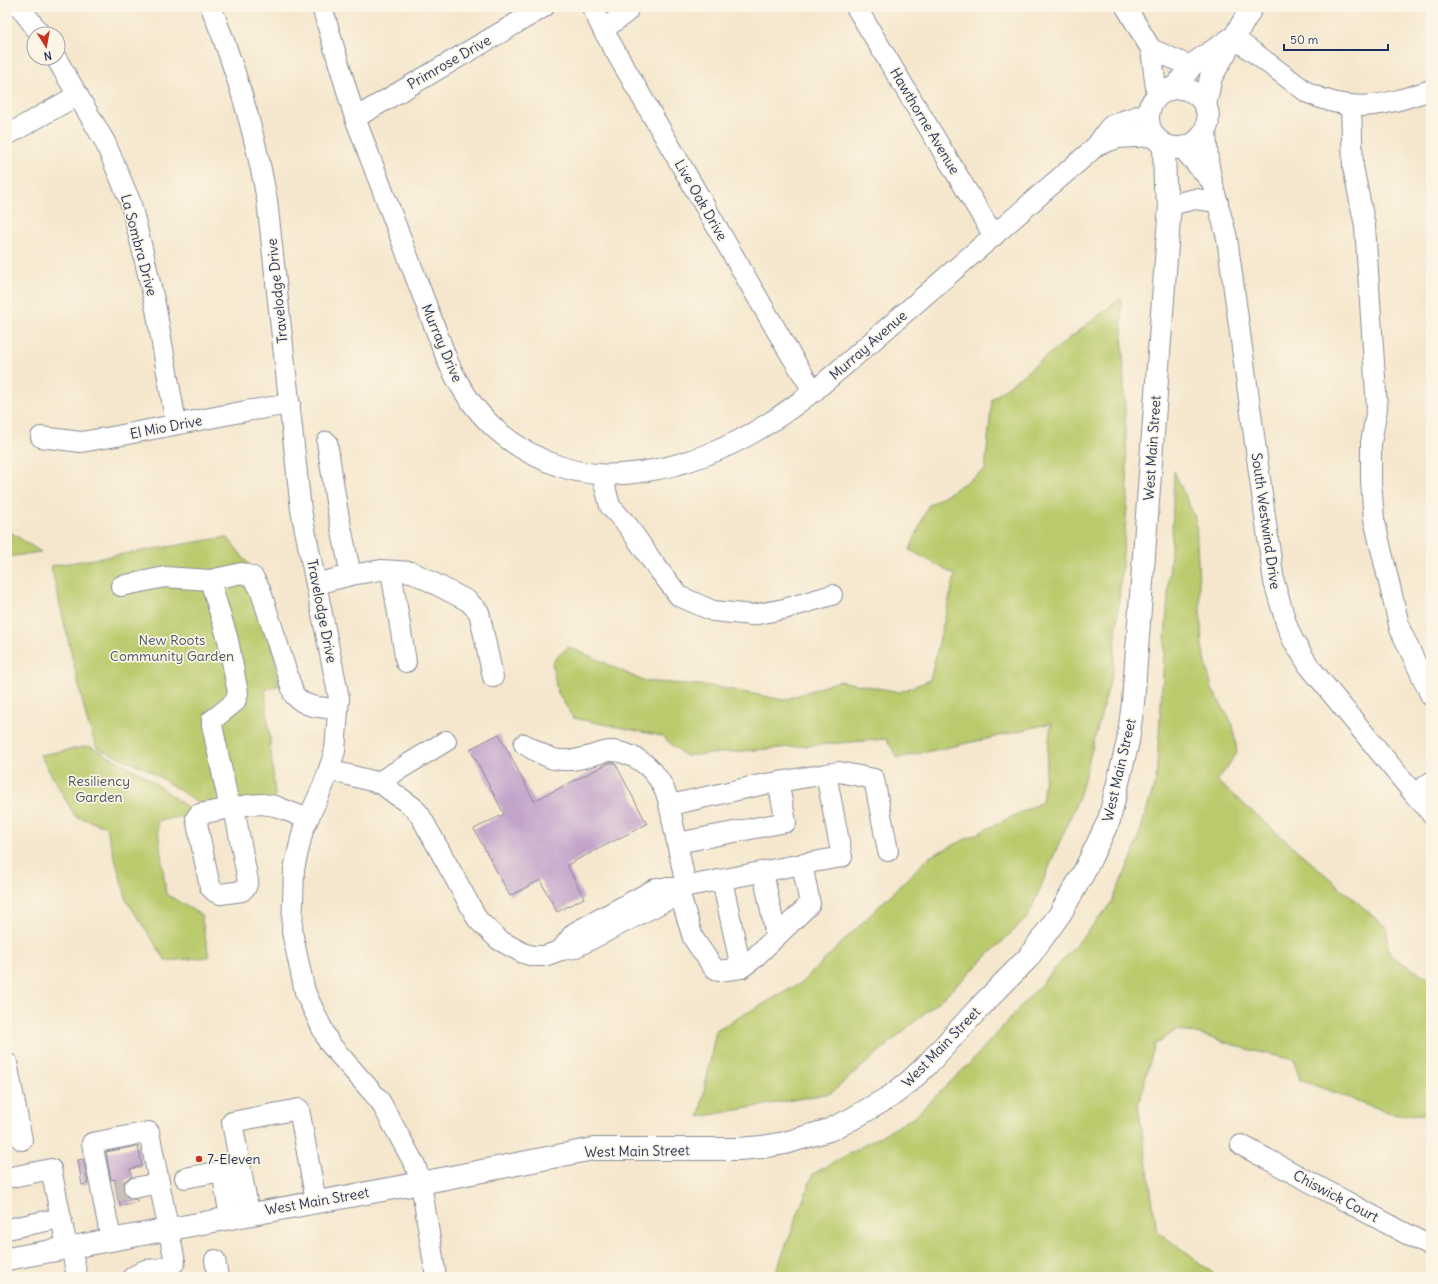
<svg xmlns="http://www.w3.org/2000/svg" width="1438" height="1284" font-family="Delius,sans-serif">
<rect width="100%" height="100%" fill="#fcf5e5"/>
<filter id="ink" filterUnits="userSpaceOnUse"><feTurbulence type="fractalNoise" baseFrequency=".025" numOctaves="2"/><feDisplacementMap in="SourceGraphic" scale="8" xChannelSelector="R" yChannelSelector="G"/><feConvolveMatrix kernelMatrix="1 2 1 2 8 2 1 2 1" color-interpolation-filters="sRGB"/></filter>
<filter id="wash" filterUnits="userSpaceOnUse"><feTurbulence type="fractalNoise" baseFrequency=".012" numOctaves="4" result="noise"/><feDisplacementMap in="SourceGraphic" scale="16" xChannelSelector="R" yChannelSelector="G"/><feGaussianBlur stdDeviation="0.9" result="paint"/><feColorMatrix in="noise" values="0 0 0 0 0 0 0 0 0 0 0 0 0 0 0 0 0 1.4 0 .05"/><feComposite in="paint" operator="in"/></filter>
<g filter="url(#wash)">
<rect width="100%" height="100%" fill="#f5e7cd"/>
<g fill="#baca6c" stroke="#6a7c65">
<polygon points="1121,298 1128,495 1113,670 1080,794 1028,917 947,994 831,1093 699,1117 716,1030 801,983 929,857 1042,802 1051,723 991,738 898,758 886,739 685,756 662,736 573,718 557,691 552,662 568,647 597,659 643,681 712,686 784,700 839,681 900,692 930,680 955,575 910,550 928,506 985,470 992,399"/>
<polygon points="1174,471 1196,520 1202,646 1212,689 1233,725 1237,753 1217,781 1387,928 1387,941 1391,956 1431,980 1431,1114 1396,1115 1300,1080 1294,1060 1247,1049 1205,1036 1177,1030 1155,1044 1138,1104 1157,1231 1213,1273 1213,1277 774,1277 813,1174 914,1117 970,1063 1068,954 1111,904 1132,857 1156,780 1172,533"/>
<polygon points="7,530 41,552 7,557"/>
<polygon points="227,537 262,581 279,685 265,690 276,804 216,814 145,768 97,748 87,721 51,566"/>
<polygon points="89,746 144,775 196,814 157,821 166,894 201,915 209,957 166,961 127,901 106,827 75,816 40,755"/>
</g>
<g id="blocks">
<g fill="#c2a4ca">
<polygon points="499,734 534,801 609,763 615,763 647,824 567,865 584,898 557,912 540,880 510,896 474,829 504,814 470,749"/>
<polygon points="138,1146 142,1166 130,1169 132,1177 126,1180 123,1184 123,1190 126,1196 131,1199 136,1199 137,1202 120,1206 115,1179 111,1180 106,1152"/>
<polygon points="83,1159 88,1184 82,1185 78,1160"/>
</g>
</g>
</g>
<g filter="url(#ink)">
<use href="#blocks" fill-opacity="0" stroke="#888b96" stroke-width="1"/>
<g fill="none" stroke-linecap="round" stroke-linejoin="round">
<polyline stroke="#c9c2b7" stroke-width="20" stroke-dasharray="20 10" stroke-linecap="butt" points="117,1191 134,1188"/>
<defs>
<g id="minor">
<polyline points="20,7 40,34"/>
<path d="M211 7C237 71 255 133 267 200L301 510 339 698 335 751 324 784 303 830 294 869 292 932 305 992 329 1043 380 1101 415 1165 421 1183 436 1277"/>
<path d="M322 7 355 118 448 362C471 413 506 447 559 466 587 476 613 476 641 472 752 456 820 386 900 317 947 276 995 235 1042 193 1059 178 1078 163 1095 147 1101 141 1104 132 1111 126 1116 122 1139 116 1148 113"/>
<polyline points="592,7 603,30 789,352 814,392"/>
<polyline points="856,7 994,236"/>
<polyline points="1126,7 1151,49"/>
<polyline points="603,30 627,12 628,7"/>
<path d="M1233 37 1308 93C1356 115 1384 105 1431 90"/>
<polyline points="56,58 105,142 130,201 142,248 156,309 176,424"/>
<polyline points="1157,96 1151,49 1190,66"/>
<polyline points="1351,106 1353,167 1365,226 1377,408 1371,443 1371,481 1374,519 1400,629 1431,696"/>
<polyline points="355,118 544,7"/>
<polyline points="1206,131 1208,161 1212,182 1227,238 1274,582 1287,626 1293,640 1309,666 1414,794 1431,813"/>
<polyline points="7,135 78,95"/>
<polyline points="1097,145 1118,138 1152,136"/>
<polyline points="1182,148 1212,182"/>
<polyline points="1170,205 1195,199 1218,202"/>
<polyline points="41,437 81,442 117,436 246,411 290,404"/>
<polyline points="602,475 610,506 628,526 652,561 679,596 713,611 752,615 784,609 832,595"/>
<polyline points="391,571 406,662"/>
<polyline points="351,575 381,570 412,572 468,601 479,612 493,677"/>
<polyline points="210,580 228,640 238,693 235,702 215,718 212,720 212,725 230,809"/>
<polyline points="316,584 351,575 337,508 327,442"/>
<path d="M121 586 165 577 210 580 242 573 253 577 260 589 294 695C307 709 321 707 338 709"/>
<path d="M524 744C533 749 543 756 554 759 564 761 577 760 587 757 595 755 603 751 611 751 616 751 624 753 629 755 649 763 661 778 668 799L686 886"/>
<polyline points="329,770 380,783 413,807 420,815 478,920 499,940 523,953 533,956 545,956 561,950 574,948 665,901 681,897"/>
<polyline points="826,774 839,772 874,779 888,851"/>
<polyline points="377,783 446,741"/>
<polyline points="1414,794 1431,782"/>
<polyline points="670,805 760,785 826,774 842,857 802,864"/>
<polyline points="234,808 248,881 246,887 242,891 221,894 215,892 210,887 196,818 199,814 248,805 262,804 275,806 308,819"/>
<polyline points="677,843 786,822 778,782"/>
<polyline points="763,872 776,936"/>
<polyline points="722,880 741,968"/>
<polyline points="561,950 574,933 609,914 657,888 678,888 802,864 810,904 752,960 741,968 719,971 713,967 693,938 678,888"/>
<polyline points="7,1063 22,1140"/>
<polyline points="1241,1145 1431,1247"/>
<polyline points="7,1178 51,1169 67,1247"/>
<polyline points="185,1178 222,1171 230,1217"/>
<polyline points="134,1188 159,1183"/>
<polyline points="249,1213 232,1122 299,1109 316,1201"/>
<polyline points="7,1229 61,1218"/>
<polyline points="111,1239 92,1143 149,1132 175,1262 173,1264 159,1269 145,1270 133,1277"/>
<polyline points="71,1246 77,1277"/>
<polyline points="215,1260 218,1277"/>
</g>
<g id="major">
<circle cx="1178" cy="118" r="30"/>
<polyline points="1175,88 1192,65 1231,39"/>
<polyline points="1205,105 1211,77 1252,7"/>
<polyline points="7,1259 421,1183 593,1149 739,1149 762,1147 785,1143 829,1130 850,1120 891,1096 909,1082 926,1066 977,1010 1028,958 1060,914 1084,872 1109,820 1128,741 1133,703 1170,205 1165,187 1164,146"/>
</g>
</defs>
<use href="#minor" stroke="#888b96" stroke-width="22"/>
<use href="#major" stroke="#888b96" stroke-width="24"/>
<use href="#minor" stroke="#fff" stroke-width="20"/>
<use href="#major" stroke="#fff" stroke-width="22"/>
</g>
</g>
<circle fill="#c8321e" stroke="#fcf5e5" stroke-width="1.5" cx="199" cy="1159" r="4"/>
<g text-anchor="middle" stroke-width="3.5" stroke-linejoin="round" paint-order="stroke">
<g font-size="14" fill="#1b2f5e" stroke="#fcf5e5">
<text transform="translate(449 62) rotate(-30)" y="5">Primrose Drive</text>
<text transform="translate(925 121) rotate(59)" y="5">Hawthorne Avenue</text>
<text transform="translate(701 200) rotate(60)" y="5">Live Oak Drive</text>
<text transform="translate(139 245) rotate(75)" y="5">La Sombra Drive</text>
<text transform="translate(277 291) rotate(-96)" y="5">Travelodge Drive</text>
<text transform="translate(442 343) rotate(67)" y="5">Murray Drive</text>
<text transform="translate(868 345) rotate(-41)" y="5">Murray Avenue</text>
<text transform="translate(166 427) rotate(-11)" y="5">El Mio Drive</text>
<text transform="translate(1152 448) rotate(-86)" y="5">West Main Street</text>
<text transform="translate(1266 521) rotate(82)" y="5">South Westwind Drive</text>
<text transform="translate(322 611) rotate(79)" y="5">Travelodge Drive</text>
<text transform="translate(1119 770) rotate(-77)" y="5">West Main Street</text>
<text transform="translate(941 1047) rotate(-46)" y="5">West Main Street</text>
<text transform="translate(637 1151) rotate(-1)" y="5">West Main Street</text>
<text transform="translate(1336 1196) rotate(28)" y="5">Chiswick Court</text>
<text transform="translate(317 1201) rotate(-10)" y="5">West Main Street</text>
</g>
<g font-size="14" fill="#435662" stroke="#fcf5e5">
<text x="172" y="645">New Roots<tspan x="172" dy="16">Community Garden</tspan></text>
<text x="99" y="786">Resiliency<tspan x="99" dy="16">Garden</tspan></text>
</g>
<g font-size="14" fill="#1b2f5e" stroke="#fcf5e5" text-anchor="start">
<text x="207" y="1164">7-Eleven</text>
</g>
</g>
<rect width="1438" height="1284" fill="none" stroke="#fcf5e5" stroke-width="24"/>
<g transform="translate(46 46) rotate(169)"><circle r="19" fill="#fcf5e5" stroke="#a2a6af"/>
<path d="M0-3L7 15L0 10L-7 15Z" fill="#c8321e"/>
<text y="-6" font-size="11" font-weight="bold" text-anchor="middle" fill="#1b2f5e">N</text>
</g>
<path d="M1284 44v6h104v-6" fill="none" stroke="#1b2f5e" stroke-width="2"/>
<text x="1290" y="44" font-size="12" fill="#1b2f5e" stroke="#fcf5e5" stroke-width="3" paint-order="stroke">50 m</text>
</svg>
